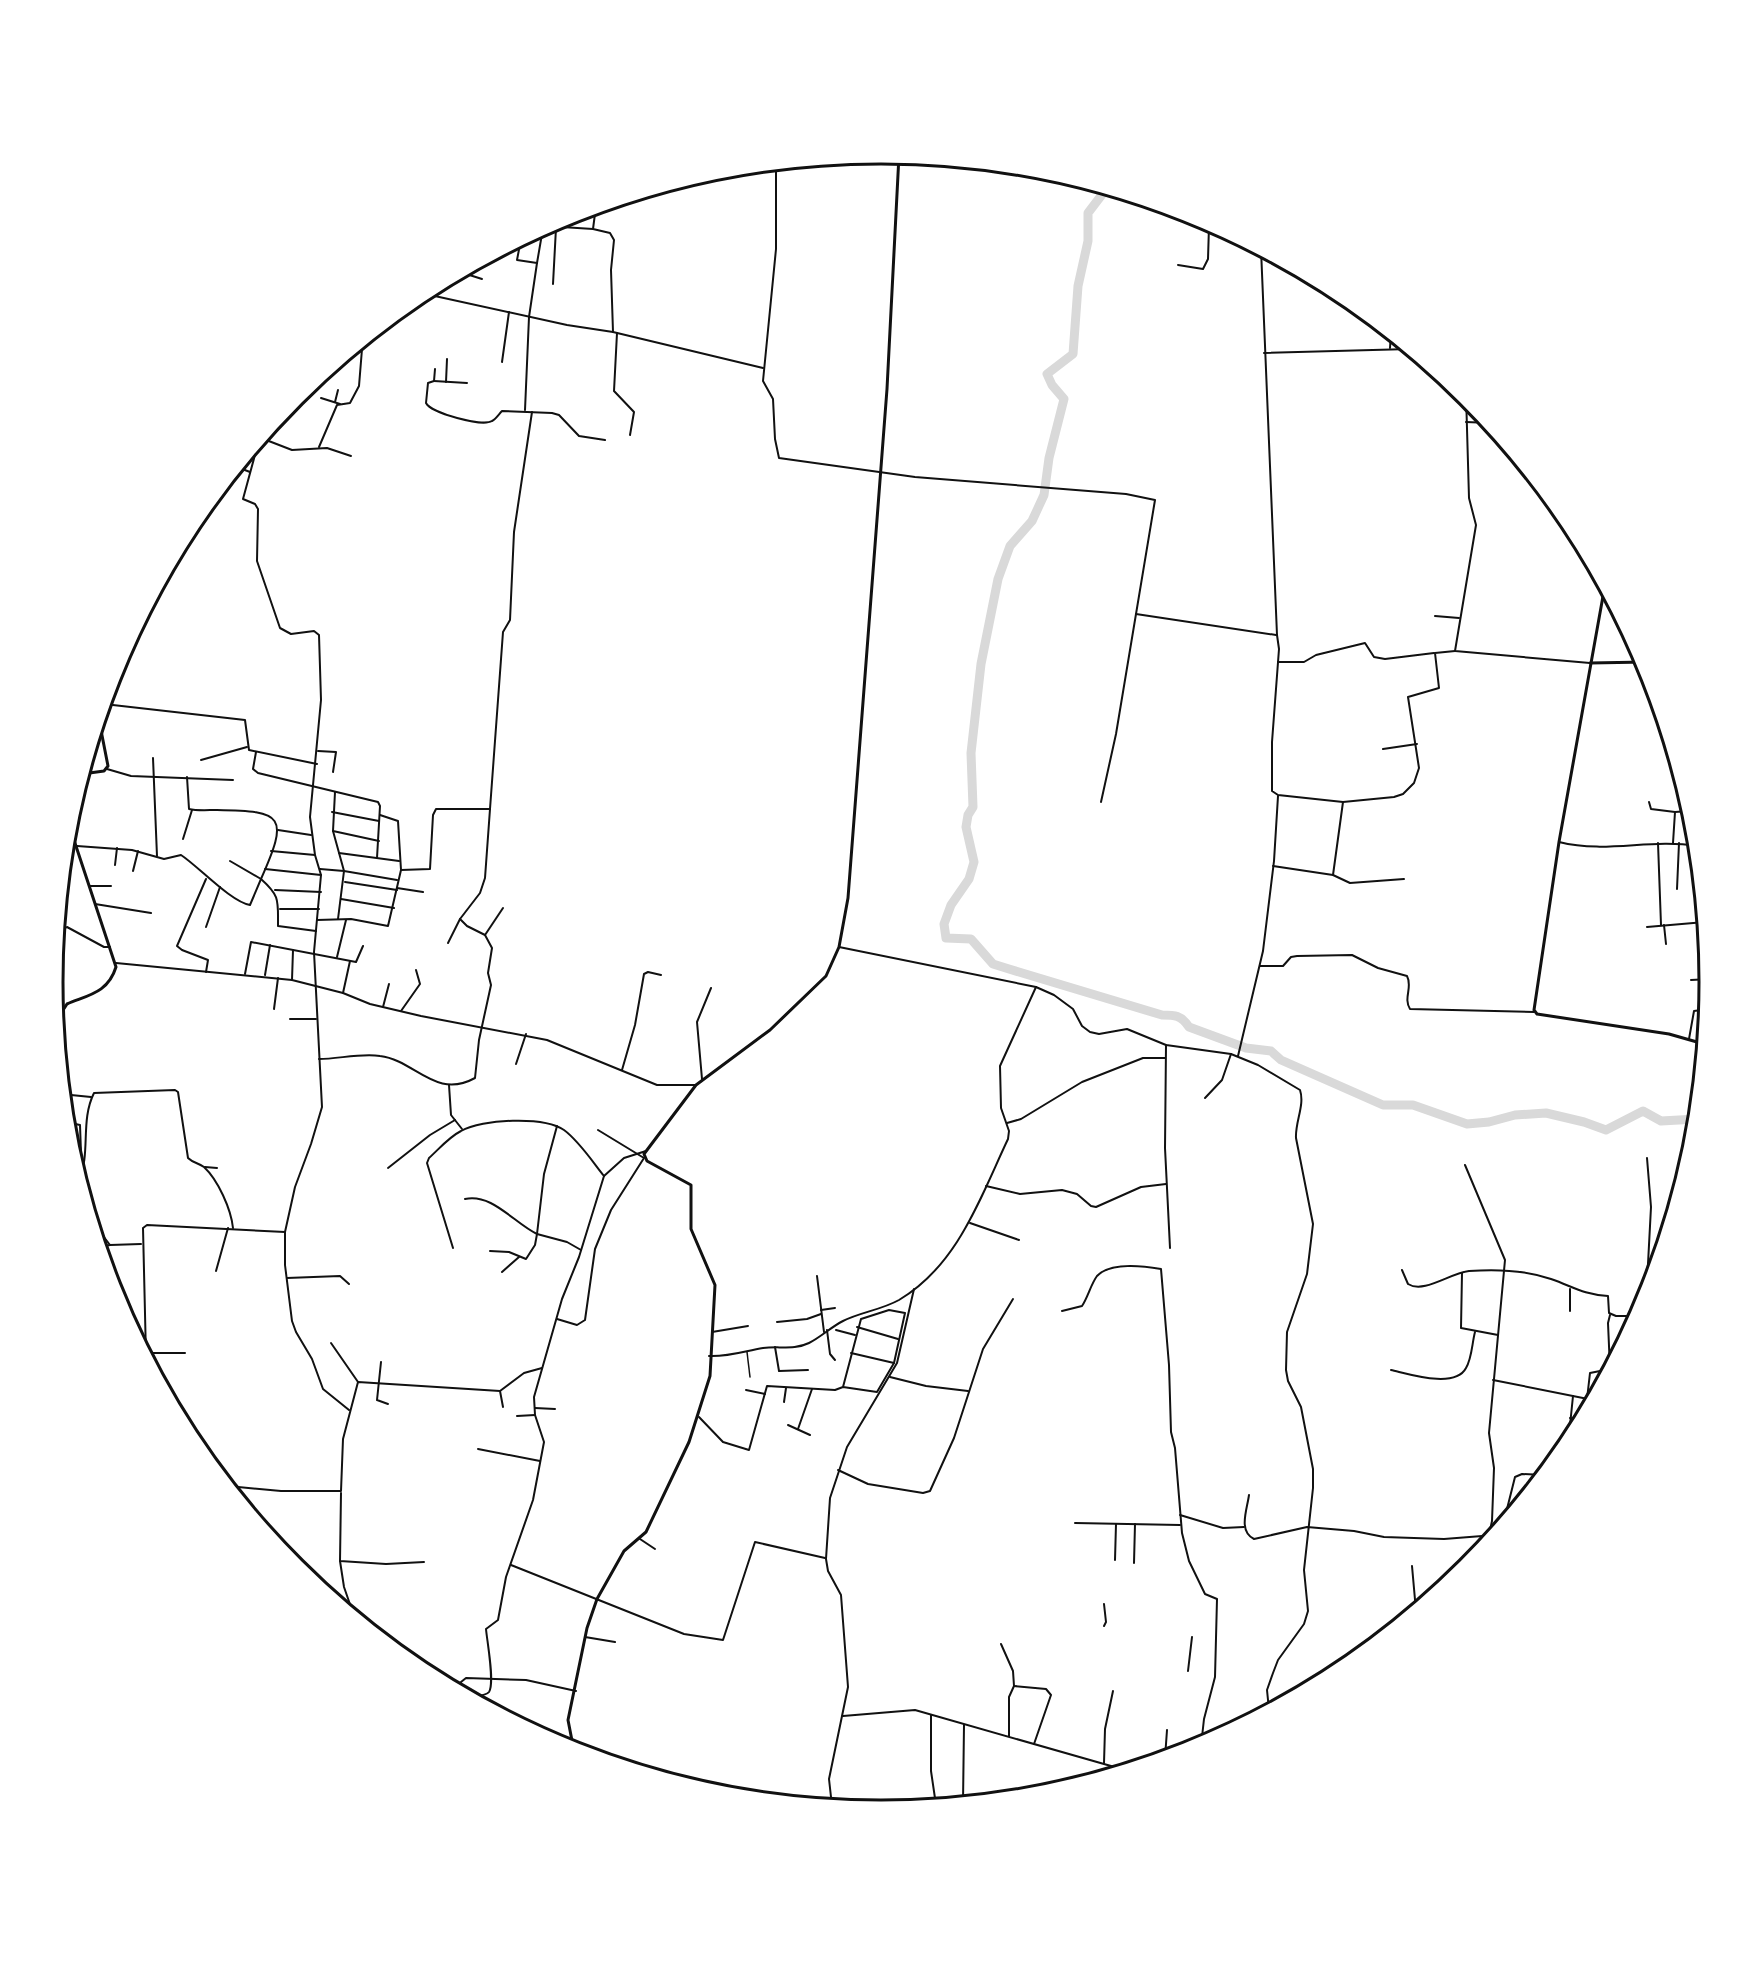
<svg xmlns="http://www.w3.org/2000/svg" width="1763" height="1964" font-family="'Open Sans',sans-serif">
<rect width="100%" height="100%" fill="#fff"/>
<g fill="none" stroke-linecap="round" stroke-linejoin="round">
<path stroke="#d9d9d9" stroke-width="9" d="M1107 188 1088 213V241L1078 286 1073 354 1047 374 1052 385 1064 399 1049 458 1044 495 1032 521 1010 546 998 579 981 664 971 753 973 807 968 815 966 827 974 862 969 879 951 905 944 924 946 938 971 939 993 964 1009 969 1162 1015C1175 1015 1181 1015 1189 1027L1246 1048 1271 1051 1281 1060 1383 1105H1413L1467 1124 1489 1122 1515 1115 1546 1113 1584 1122 1606 1130 1643 1111 1661 1121 1697 1119"/>
<polyline stroke="#111" stroke-width="1.5" points="747,1352 750,1377"/>
<g stroke="#111" stroke-width="2">
<polyline points="776,163 776,249 763,381 773,399 775,439 779,458 915,477 1126,494 1155,500 1116,734 1101,802"/>
<polyline points="596,206 593,229 610,233 614,240 611,270 613,332"/>
<polyline points="586,209 595,211"/>
<polyline points="546,226 593,229"/>
<polyline points="521,239 517,260 537,263 529,317 525,410"/>
<polyline points="1261,249 1277,635 1279,649 1272,742 1272,791 1278,795 1343,802 1394,797 1403,794 1414,783 1419,768 1408,697 1439,688 1435,653 1455,651"/>
<polyline points="537,263 543,228"/>
<polyline points="1178,265 1203,269 1208,259 1209,226 1213,223"/>
<polyline points="460,272 482,279"/>
<polyline points="553,284 556,228"/>
<polyline points="421,293 567,325 613,332 763,368"/>
<polyline points="617,333 614,391 634,412 630,435"/>
<polyline points="1390,348 1391,333"/>
<polyline points="1264,353 1410,349"/>
<polyline points="502,362 509,312"/>
<path d="M435 369 434 381 428 383 426 403C431 413 482 427 492 421 496 419 499 414 502 411L552 413 559 415 579 436 605 440"/>
<polyline points="434,381 467,383"/>
<polyline points="446,382 447,359"/>
<polyline points="1466,394 1469,498 1476,525 1455,651 1590,663"/>
<polyline points="321,398 340,404"/>
<polyline points="335,402 338,390"/>
<polyline points="1466,422 1490,423"/>
<polyline points="261,438 292,450 327,448 351,456"/>
<polyline points="319,447 337,405 350,403 359,386 362,349 360,343"/>
<polyline points="237,467 250,472"/>
<polyline points="1136,614 1276,635"/>
<polyline points="1435,616 1459,618"/>
<polyline points="1278,662 1304,662 1316,655 1365,643 1374,657 1385,659 1434,653"/>
<polyline points="104,704 245,720 249,750 317,764"/>
<polyline points="1383,749 1417,744"/>
<polyline points="318,751 336,752 333,772"/>
<polyline points="256,752 253,769 258,773 378,802 380,806 377,858"/>
<polyline points="153,758 157,856"/>
<polyline points="201,760 247,747"/>
<polyline points="107,769 131,776 233,780"/>
<path d="M187 777 189 809C197 811 208 810 217 810 284 811 289 816 261 879 280 896 278 900 278 926L316 931"/>
<polyline points="335,792 333,831 344,871 338,919"/>
<polyline points="1649,802 1651,809 1675,812"/>
<polyline points="332,812 379,821"/>
<polyline points="278,830 311,835"/>
<polyline points="333,831 379,841"/>
<polyline points="183,839 192,810"/>
<path d="M1559 842C1607 854 1650 838 1697 846"/>
<polyline points="1658,843 1661,925"/>
<polyline points="1673,843 1675,812 1689,811 1690,804"/>
<polyline points="1688,845 1689,811"/>
<path d="M77 846 132 850 164 859 181 855C198 866 231 902 250 905L261 879 230 861"/>
<polyline points="271,851 315,855"/>
<polyline points="339,853 399,861"/>
<polyline points="115,865 117,848"/>
<polyline points="1273,866 1333,875 1350,883 1404,879"/>
<polyline points="265,869 321,875"/>
<polyline points="320,869 344,871 397,880"/>
<polyline points="401,870 430,869 433,815 436,809 490,809 503,632 510,620 514,532 532,412"/>
<polyline points="133,871 138,851"/>
<polyline points="1333,875 1343,802"/>
<polyline points="206,879 177,946 182,950 208,960 206,972"/>
<polyline points="345,882 397,890"/>
<polyline points="90,886 111,886"/>
<polyline points="397,888 423,892"/>
<polyline points="1677,889 1679,843"/>
<polyline points="275,890 321,892"/>
<polyline points="341,899 394,908"/>
<polyline points="95,904 151,913"/>
<polyline points="280,909 319,909"/>
<polyline points="317,920 351,919 388,926 401,870 398,821 380,815"/>
<polyline points="1664,925 1666,944"/>
<polyline points="206,927 220,887"/>
<polyline points="1647,927 1705,922"/>
<polyline points="57,933 67,927 104,947 110,947"/>
<polyline points="485,935 503,908"/>
<polyline points="448,943 460,919"/>
<path d="M839 947 1036 987 1054 995 1073 1009 1082 1026 1090 1032 1099 1034 1127 1029 1166 1045 1231 1054 1258 1065 1300 1090C1305 1105 1295 1122 1296 1138L1313 1224 1307 1274 1287 1332 1286 1370 1288 1381 1301 1407 1313 1469V1488L1304 1570 1308 1611 1304 1624 1278 1660 1273 1673 1267 1690 1269 1710"/>
<polyline points="337,957 346,920"/>
<polyline points="116,963 292,980 343,993 370,1004 421,1016 547,1040 657,1085 695,1085"/>
<path d="M1260 966H1283L1291 957 1297 956 1352 955 1378 968 1407 976C1413 987 1403 998 1410 1009L1534 1012"/>
<polyline points="245,974 251,942 356,962 363,946"/>
<polyline points="265,975 270,945"/>
<polyline points="292,980 293,950"/>
<polyline points="1691,980 1710,979"/>
<polyline points="343,993 350,961"/>
<polyline points="383,1007 389,984"/>
<polyline points="274,1009 278,978"/>
<polyline points="401,1011 420,984 416,970"/>
<polyline points="290,1019 316,1019"/>
<polyline points="1689,1039 1694,1011 1708,1009"/>
<polyline points="1166,1045 1165,1148 1170,1248"/>
<polyline points="1238,1056 1263,951 1274,861 1278,796"/>
<path d="M319 1059C338 1059 361 1053 380 1056 415 1060 435 1100 475 1078L479 1040 491 985 488 973 492 948 485 935 467 926 460 919 480 893 485 878 490 809"/>
<polyline points="516,1064 526,1034"/>
<polyline points="622,1070 635,1025 644,974 648,972 661,975"/>
<polyline points="702,1079 697,1022 711,988"/>
<polyline points="449,1085 451,1115 462,1129"/>
<polyline points="1205,1098 1222,1080 1231,1054"/>
<polyline points="64,1102 71,1095 91,1097"/>
<polyline points="66,1122 80,1125 81,1153 78,1175"/>
<polyline points="1007,1123 1021,1119 1082,1082 1143,1058 1165,1058"/>
<polyline points="557,1126 544,1174 537,1234 567,1242 581,1250"/>
<polyline points="71,1153 81,1153"/>
<polyline points="1465,1165 1505,1260 1489,1433 1494,1468 1492,1521 1489,1535"/>
<polyline points="205,1167 217,1168"/>
<polyline points="388,1168 430,1135 455,1120"/>
<path d="M79 1180C91 1153 80 1121 94 1093L175 1090 178 1092 188 1158C193 1163 199 1163 204 1167 218 1180 231 1209 233 1228"/>
<polyline points="986,1186 1020,1194 1062,1190 1077,1194 1091,1206 1096,1207 1141,1187 1166,1184"/>
<path d="M465 1199C492 1193 514 1223 537 1234L535 1245 526 1259 509 1252 490 1251"/>
<polyline points="91,1220 110,1245 141,1244"/>
<polyline points="970,1223 1019,1240"/>
<polyline points="285,1232 285,1265 292,1321 296,1332 312,1359 323,1389 349,1410"/>
<polyline points="100,1247 110,1245"/>
<path d="M453 1248 427 1163 429 1158C439 1149 449 1137 461 1131 482 1119 544 1116 564 1130 579 1141 592 1161 604 1176"/>
<path d="M1402 1270 1408 1284C1424 1294 1450 1273 1469 1271 1496 1269 1525 1270 1551 1279 1574 1287 1582 1294 1608 1296L1609 1313 1616 1316H1639"/>
<polyline points="216,1271 228,1228"/>
<polyline points="502,1272 519,1257"/>
<polyline points="1462,1273 1461,1328 1498,1335"/>
<polyline points="817,1276 824,1332"/>
<polyline points="287,1278 340,1276 349,1284"/>
<polyline points="1570,1289 1570,1311"/>
<polyline points="1646,1302 1651,1207 1647,1158"/>
<polyline points="821,1310 835,1308"/>
<path d="M1062 1311 1082 1306C1088 1297 1091 1284 1097 1276 1110 1262 1144 1266 1161 1269L1169 1365 1171 1432 1175 1448 1182 1533 1189 1561 1205 1594 1217 1599 1215 1677 1204 1719 1201 1746"/>
<polyline points="557,1319 577,1325 585,1320 595,1249 611,1210 644,1158 598,1130"/>
<polyline points="777,1322 807,1319 821,1314"/>
<polyline points="857,1327 898,1339"/>
<polyline points="827,1330 830,1354 835,1360"/>
<polyline points="836,1330 855,1335"/>
<polyline points="712,1332 748,1326"/>
<polyline points="331,1343 358,1382"/>
<polyline points="775,1347 779,1371 808,1370"/>
<polyline points="146,1353 185,1353"/>
<polyline points="851,1353 894,1363"/>
<polyline points="146,1356 143,1228 147,1225 285,1232 295,1187 311,1144 322,1107 314,952 321,875 315,855 310,817 321,700 319,635 314,631 291,634 280,628 257,561 258,509 255,504 243,499 259,440"/>
<path d="M709 1356C728 1357 745 1351 763 1348 778 1346 795 1350 809 1343 821 1337 831 1327 843 1321 861 1312 881 1310 899 1300 958 1265 980 1198 1008 1139L1009 1131 1001 1108 1000 1066 1036 987"/>
<polyline points="381,1362 377,1400 388,1404"/>
<path d="M1391 1370C1409 1374 1455 1389 1466 1368 1472 1358 1472 1343 1475 1332"/>
<polyline points="890,1377 926,1386 968,1391"/>
<polyline points="1493,1380 1593,1400"/>
<polyline points="746,1390 765,1394"/>
<polyline points="500,1391 524,1373 542,1368"/>
<polyline points="1587,1399 1590,1373 1610,1369 1608,1323 1610,1315"/>
<polyline points="784,1402 786,1388"/>
<polyline points="535,1408 555,1409"/>
<polyline points="517,1416 535,1415"/>
<polyline points="699,1417 723,1442 749,1450 767,1386 835,1390 843,1387 877,1392 894,1363 905,1313 889,1310 861,1319 843,1387"/>
<polyline points="1570,1418 1582,1421"/>
<polyline points="788,1425 810,1435"/>
<polyline points="798,1429 812,1389"/>
<polyline points="1568,1445 1573,1396"/>
<polyline points="478,1449 540,1461"/>
<polyline points="838,1470 868,1484 923,1493 930,1491 954,1438 983,1349 1013,1299"/>
<polyline points="228,1486 281,1491 341,1491 343,1439 358,1382 500,1391 503,1407"/>
<polyline points="341,1493 340,1561 386,1564 424,1562"/>
<path d="M1249 1495C1247 1510 1238 1531 1254 1539L1307 1527 1354 1531 1384 1537 1444 1539 1495 1535"/>
<polyline points="1180,1515 1223,1528 1244,1527"/>
<polyline points="1075,1523 1180,1525"/>
<polyline points="1503,1525 1515,1477 1522,1474 1544,1475"/>
<polyline points="640,1539 655,1549"/>
<polyline points="1115,1560 1116,1524"/>
<polyline points="340,1561 344,1587 354,1616"/>
<polyline points="1134,1563 1135,1524"/>
<polyline points="511,1565 684,1634 723,1640 755,1542 825,1558"/>
<polyline points="1412,1566 1416,1611"/>
<polyline points="1104,1604 1106,1622 1104,1626"/>
<polyline points="585,1637 615,1642"/>
<polyline points="1001,1644 1013,1671 1014,1686 1009,1697 1009,1736"/>
<polyline points="1188,1671 1192,1637"/>
<polyline points="1014,1686 1046,1689 1051,1695 1034,1744"/>
<polyline points="459,1692 461,1682 466,1678 526,1680 576,1691"/>
<path d="M471 1697C476 1696 486 1696 489 1692 495 1683 487 1641 486 1629L498 1620 506 1577 533 1500 544 1442 535 1415 534 1397 562 1299 579 1257 604 1176 624 1158 646 1151"/>
<polyline points="931,1715 931,1771 936,1805"/>
<polyline points="843,1716 915,1710 1125,1770"/>
<polyline points="1165,1758 1167,1730"/>
<polyline points="1104,1763 1105,1729 1113,1691"/>
<polyline points="963,1803 964,1725"/>
<polyline points="832,1806 829,1779 848,1687 841,1595 828,1571 826,1559 830,1498 847,1447 897,1363 914,1289"/>
</g>
<g stroke="#111" stroke-width="3">
<polyline points="1605,585 1559,842 1534,1010 1537,1014 1669,1034 1704,1044"/>
<polyline points="1590,663 1646,662"/>
<polyline points="103,706 109,688"/>
<polyline points="82,774 104,771 108,766 99,720"/>
<path d="M56 1021 67 1004C88 995 108 993 116 967L68 822"/>
<polyline points="574,1751 568,1720 587,1628 597,1599 624,1551 646,1532 689,1442 710,1376 715,1285 691,1229 691,1185 647,1161 644,1154 696,1085 770,1030 826,976 839,947 848,898 887,389 899,155"/>
</g>
</g>
<path d="M0 0H1763V1964H0ZM63 982a818 818 0 1 1 1636 0a818 818 0 1 1-1636 0Z" fill="#fff" fill-rule="evenodd"/>
<path fill="none" stroke="#111" stroke-width="3" d="M63 982a818 818 0 1 1 1636 0a818 818 0 1 1-1636 0Z"/>
</svg>
